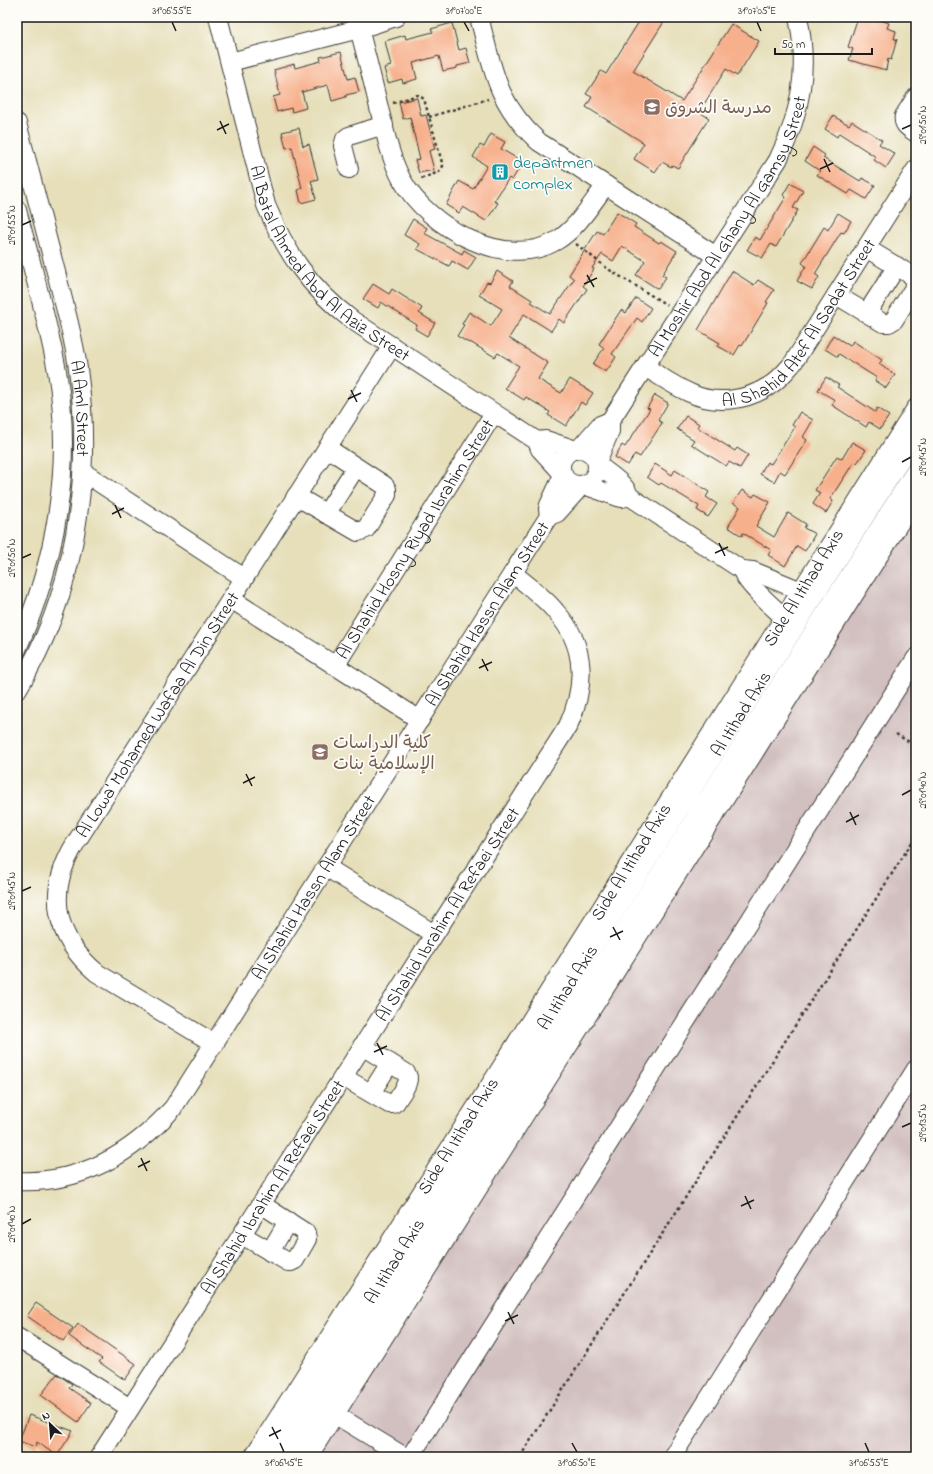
<svg xmlns="http://www.w3.org/2000/svg" width="933" height="1474" font-family="'Indie Flower','Playpen Sans Arabic',sans-serif">
<rect width="100%" height="100%" fill="#fdfcf7"/>
<filter id="ink" filterUnits="userSpaceOnUse"><feTurbulence type="fractalNoise" baseFrequency=".025" numOctaves="2"/><feDisplacementMap in="SourceGraphic" scale="8" xChannelSelector="R" yChannelSelector="G"/><feConvolveMatrix kernelMatrix="1 2 1 2 8 2 1 2 1" color-interpolation-filters="sRGB"/></filter>
<filter id="wash" filterUnits="userSpaceOnUse"><feTurbulence type="fractalNoise" baseFrequency=".012" numOctaves="4" result="noise"/><feDisplacementMap in="SourceGraphic" scale="16" xChannelSelector="R" yChannelSelector="G"/><feGaussianBlur stdDeviation="0.9" result="paint"/><feColorMatrix in="noise" values="0 0 0 0 0 0 0 0 0 0 0 0 0 0 0 0 0 1.4 0 .05"/><feComposite in="paint" operator="in"/></filter>
<g filter="url(#wash)">
<rect width="100%" height="100%" fill="#e6dfba"/>
<polygon fill="#d2bfc0" points="916,461 916,1457 285,1457"/>
<g id="blocks">
<g fill="#f7b08c">
<polygon points="642,17 667,17 633,71 682,101 731,24 759,41 737,76 726,69 699,112 709,118 678,168 672,165 671,167 662,162 655,172 634,159 644,143 586,107 592,97 586,94 601,71 606,74"/>
<polygon points="858,17 871,17 889,23 887,28 896,31 894,39 897,39 891,60 888,59 886,70 849,60 853,49 848,47"/>
<polygon points="452,23 459,50 466,48 470,63 457,66 457,68 443,71 439,56 413,63 417,79 403,83 402,79 388,83 384,68 391,66 385,41 405,35 406,39 433,32 431,29"/>
<polygon points="341,52 348,79 355,77 359,92 346,95 346,97 332,101 328,85 302,92 306,108 292,112 291,108 277,112 273,97 280,95 274,70 294,64 295,68 321,61 320,57"/>
<polygon points="417,98 421,116 426,115 435,149 429,151 434,170 419,173 415,160 420,159 410,117 403,119 399,102"/>
<polygon points="833,116 849,125 852,121 882,140 879,144 895,154 886,168 874,160 876,157 839,133 837,137 825,129"/>
<polygon points="299,128 303,146 309,144 318,179 311,181 316,199 301,203 298,190 302,188 292,147 286,148 282,132"/>
<polygon points="491,134 505,142 501,149 523,162 512,180 509,178 494,201 498,203 486,221 463,207 459,213 446,205 459,181 473,189 487,166 473,157 480,145 484,147"/>
<polygon points="813,147 825,155 823,158 860,181 862,178 875,185 866,199 851,190 848,194 817,175 820,171 805,161"/>
<polygon points="790,183 803,191 793,208 798,210 776,247 771,244 762,258 747,250 755,237 760,240 786,197 783,195"/>
<polygon points="617,212 636,224 634,227 659,243 661,241 677,251 662,275 666,277 658,289 636,275 645,261 622,246 613,261 602,254 592,268 594,269 583,286 587,289 564,323 559,319 551,331 524,314 509,338 548,363 538,379 561,393 570,379 593,393 585,405 581,402 566,426 548,415 550,412 526,397 524,400 505,388 519,366 498,353 495,357 470,342 469,343 457,336 464,325 462,324 469,312 491,326 502,309 479,295 487,282 490,283 497,271 513,281 510,286 532,300 531,302 550,314 574,279 569,275 597,231 603,234"/>
<polygon points="838,213 851,221 844,233 841,232 815,274 819,277 812,289 797,281 806,266 802,263 824,227 828,230"/>
<polygon points="413,219 427,228 424,233 462,254 464,250 476,257 468,270 452,261 449,266 417,249 420,244 404,235"/>
<polygon points="732,271 754,285 758,280 774,290 766,302 768,303 750,333 742,346 740,345 734,355 718,346 720,343 698,330"/>
<polygon points="373,284 389,294 392,289 422,308 419,313 435,323 427,336 415,329 417,325 381,302 378,308 363,299"/>
<polygon points="636,298 651,308 642,322 637,318 612,354 616,357 606,372 593,364 604,348 599,344 621,310 626,313"/>
<polygon points="833,335 850,346 853,341 882,360 879,364 895,375 886,388 875,381 877,378 839,354 838,357 825,349"/>
<polygon points="826,377 839,385 837,387 875,412 877,408 889,416 880,429 869,422 866,427 832,405 835,400 818,390"/>
<polygon points="655,395 668,403 658,420 662,423 640,457 635,454 628,465 615,457 622,445 625,447 650,409 647,408"/>
<polygon points="800,412 813,420 803,437 807,440 785,474 780,471 774,482 760,474 767,462 771,464 795,427 792,425"/>
<polygon points="686,416 699,424 697,427 735,451 737,448 748,455 740,468 729,462 726,466 691,444 694,440 677,429"/>
<polygon points="852,442 866,450 857,463 854,462 830,499 833,501 826,513 813,504 820,493 815,490 837,456 842,459"/>
<polygon points="655,464 672,475 675,470 709,492 706,497 717,504 708,517 697,510 699,506 661,483 659,485 647,477"/>
<polygon points="742,490 753,497 755,494 770,502 756,526 774,537 788,513 806,524 804,528 815,534 805,551 797,546 785,566 768,555 771,550 743,533 742,536 728,527 740,507 733,503"/>
<polygon points="36,1303 73,1328 63,1341 27,1316"/>
<polygon points="78,1324 136,1364 125,1380 99,1362 102,1359 69,1336"/>
<polygon points="57,1374 72,1384 69,1388 91,1403 78,1422 41,1395"/>
<polygon points="29,1415 73,1431 57,1456 37,1442 35,1447 19,1441"/>
</g>
</g>
</g>
<g filter="url(#ink)">
<use href="#blocks" fill-opacity="0" stroke="#3a3934" stroke-width="1"/>
<g fill="none" stroke-linecap="round" stroke-linejoin="round">
<defs>
<g id="minor">
<path id="s1" d="M218 17 266 205C286 253 310 288 352 320L537 441 540 449 563 474"/>
<path d="M356 17C364 47 372 78 379 108 385 131 390 158 402 180 428 227 505 271 556 241 577 229 591 204 606 185"/>
<path d="M479 17C493 69 496 103 539 142L716 256"/>
<polyline points="230,62 359,29 396,17"/>
<path d="M916 97 904 116C902 125 909 128 916 133"/>
<path id="s2" d="M17 123C30 173 43 222 56 272 64 304 74 337 78 369 93 477 75 597 17 690"/>
<polyline points="349,169 343,146 345,139 349,136 384,125"/>
<path d="M17 210C31 263 47 317 57 371 73 466 56 562 17 649"/>
<polyline points="836,295 883,323 889,323 894,320 915,286 915,280 911,275 866,248"/>
<polyline points="867,313 897,266"/>
<path id="s3" d="M645 367C660 376 674 386 690 393 715 405 746 401 769 386 779 380 786 371 793 363L916 169"/>
<polyline points="537,441 546,440 576,450"/>
<polyline points="579,449 600,425 610,421"/>
<circle cx="579" cy="467" r="18"/>
<path id="s4" d="M597 462 610 431V421L778 160C801 113 809 69 798 17"/>
<path d="M597 464C606 472 627 484 629 496L742 570 753 571 811 595"/>
<polyline points="83,472 244,578"/>
<polyline points="584,485 618,497 622,498 629,496"/>
<polyline points="296,496 358,532 366,529 387,495 387,489 384,485 327,448"/>
<polyline points="326,514 356,467"/>
<polyline points="549,516 557,513 582,485"/>
<path d="M742 570C744 583 781 615 793 624"/>
<polyline points="231,599 420,720"/>
<path id="s5" d="M335 666 494 413"/>
<polyline points="326,867 434,934"/>
<path id="s6" d="M215 1044 97 973C54 937 46 892 75 844L392 346"/>
<path d="M343 1077 389 1104H393L396 1102C400 1094 413 1081 406 1073L362 1046"/>
<polyline points="371,1093 390,1063"/>
<path id="s7" d="M17 1181C80 1184 132 1154 173 1108L549 516 548 509 549 505 563 475"/>
<polyline points="242,1235 288,1262 291,1262 295,1260 307,1239 306,1233 261,1204"/>
<polyline points="270,1252 288,1221"/>
<polyline points="17,1337 130,1408"/>
<polyline points="326,1409 405,1457"/>
<path id="s8" d="M99 1457 568 726C586 687 587 645 556 612 544 597 528 586 513 573"/>
<path id="s9" d="M253 1457 497 1074 916 408"/>
<path id="s10" d="M270 1457 916 436"/>
<polyline points="290,1457 916,470"/>
<polyline points="308,1457 916,497"/>
<polyline points="410,1457 916,658"/>
<polyline points="672,1457 916,1069"/>
</g>
</defs>
<use href="#minor" stroke="#3a3934" stroke-width="20"/>
<g stroke="#3a3934" stroke-width="2.5" stroke-dasharray="3 3" stroke-linecap="butt">
<polyline points="393,103 418,95 424,99 443,166 439,172 420,179"/>
<polyline points="429,117 488,99"/>
<polyline points="576,244 608,269 667,305"/>
<polyline points="896,734 916,746"/>
<polyline points="520,1457 916,836"/>
</g>
<use href="#minor" stroke="#fff" stroke-width="18"/>
</g>
</g>
<path fill="none" stroke="#1c1c1c" stroke-width="1.5" d="M172 22 176 31M464 22 469 31M757 22 761 31M220 121 226 134M902 129 911 125M217 130 229 124M824 159 830 172M820 169 833 163M22 225 31 221M587 275 594 287M584 284 597 278M351 390 357 402M348 399 361 393M902 462 911 457M115 505 121 518M112 514 124 508M719 543 725 556M715 553 728 547M22 558 31 554M482 659 488 671M479 668 492 662M246 774 252 786M243 783 255 777M902 795 911 790M850 812 856 825M846 822 859 815M22 891 31 887M613 927 620 940M610 937 623 931M377 1043 383 1055M374 1052 387 1046M902 1127 911 1123M141 1158 147 1171M138 1167 150 1161M745 1196 751 1209M741 1206 754 1200M22 1224 31 1219M508 1312 514 1324M505 1321 518 1315M272 1427 278 1439M269 1436 281 1430M280 1443 284 1452M572 1443 577 1452M865 1443 869 1452"/>
<defs>
<symbol id="school-square" viewBox="-11 -11 22 22"><rect x="-9" y="-9" width="18" height="18" rx="4" fill="#8d6e63" stroke="#fdfcf7"/><path d="M0-5L7-2L0 1L-7-2ZM-4 1L0 2.5L4 1V4Q0 6-4 4Z" fill="#fff"/></symbol>
<symbol id="building-square" viewBox="-11 -11 22 22"><rect x="-9" y="-9" width="18" height="18" rx="4" fill="#0f9aa8" stroke="#fdfcf7"/><path d="M-4-6H4V6H1V3H-1V6H-4ZM-2.5-4.3h1.7v1.8h-1.7ZM.8-4.3h1.7v1.8H.8ZM-2.5-1h1.7V.8h-1.7ZM.8-1h1.7V.8H.8Z" fill="#fff"/></symbol>
<symbol id="university-square" viewBox="-11 -11 22 22"><rect x="-9" y="-9" width="18" height="18" rx="4" fill="#8d6e63" stroke="#fdfcf7"/><path d="M0-5L7-2L0 1L-7-2ZM-4 1L0 2.5L4 1V4Q0 6-4 4Z" fill="#fff"/></symbol>
</defs>
<g fill-rule="evenodd">
<use href="#school-square" x="642" y="97" width="20" height="20"/>
<use href="#building-square" x="490" y="162" width="20" height="20"/>
<use href="#university-square" x="310" y="742" width="20" height="20"/>
</g>
<g text-anchor="middle" stroke-width="3.5" stroke-linejoin="round" paint-order="stroke">
<g font-size="18" fill="#785e54" stroke="#fdfcf7" text-anchor="start">
<text x="665" y="113">مدرسة الشروق</text>
<text x="333" y="748">كلية الدراسات<tspan x="333" dy="21">الإسلامية بنات</tspan></text>
</g>
<g font-size="18" fill="#0d838f" stroke="#fdfcf7" text-anchor="start">
<text x="513" y="168">departmen<tspan x="513" dy="21">complex</tspan></text>
</g>
<g font-size="18" fill="#1c1c1c" stroke="#fdfcf7">
<text dy="6" stroke="none"><textPath href="#s4" startOffset="272">Al Moshir Abd Al Ghany Al Gamsy Street</textPath></text>
<text dy="6" stroke="none"><textPath href="#s1" startOffset="280">Al Batal Ahmed Abd Al Aziz Street</textPath></text>
<text dy="6" stroke="none"><textPath href="#s3" startOffset="199">Al Shahid Atef Al Sadat Street</textPath></text>
<text dy="6" stroke="none"><textPath href="#s2" startOffset="293">Al Aml Street</textPath></text>
<text dy="6" stroke="none"><textPath href="#s5" startOffset="150">Al Shahid Hosny Riyad Ibrahim Street</textPath></text>
<text dy="6" stroke="none"><textPath href="#s9" startOffset="1029">Side Al Itihad Axis</textPath></text>
<text dy="6" stroke="none"><textPath href="#s7" startOffset="764">Al Shahid Hassn Alam Street</textPath></text>
<text dy="6" stroke="none"><textPath href="#s10" startOffset="880">Al Itihad Axis</textPath></text>
<text dy="6" stroke="none"><textPath href="#s6" startOffset="436">Al Lowa' Mohamed Wafaa Al Din Street</textPath></text>
<text dy="6" stroke="none"><textPath href="#s9" startOffset="705">Side Al Itihad Axis</textPath></text>
<text dy="6" stroke="none"><textPath href="#s7" startOffset="440">Al Shahid Hassn Alam Street</textPath></text>
<text dy="6" stroke="none"><textPath href="#s8" startOffset="645">Al Shahid Ibrahim Al Refaei Street</textPath></text>
<text dy="6" stroke="none"><textPath href="#s10" startOffset="556">Al Itihad Axis</textPath></text>
<text dy="6" stroke="none"><textPath href="#s9" startOffset="381">Side Al Itihad Axis</textPath></text>
<text dy="6" stroke="none"><textPath href="#s8" startOffset="321">Al Shahid Ibrahim Al Refaei Street</textPath></text>
<text dy="6" stroke="none"><textPath href="#s10" startOffset="232">Al Itihad Axis</textPath></text>
</g>
</g>
<rect width="933" height="1474" fill="none" stroke="#fdfcf7" stroke-width="44"/>
<g transform="translate(50 1424) rotate(334)" stroke="#fdfcf7" stroke-width="3" paint-order="stroke">
<path d="M0-3L7 15L0 10L-7 15Z" fill="#1c1c1c"/>
<text y="-6" font-size="11" font-weight="bold" text-anchor="middle" fill="#1c1c1c">N</text>
</g>
<path d="M775 48v6h97v-6" fill="none" stroke="#1c1c1c" stroke-width="2"/>
<text x="781" y="48" font-size="12" fill="#1c1c1c" stroke="#fdfcf7" stroke-width="3" paint-order="stroke">50 m</text>
<rect x="22" y="22" width="889" height="1430" fill="none" stroke="#1c1c1c" stroke-width="1.5"/>
<g font-size="10" text-anchor="middle" fill="#1c1c1c">
<text x="172" y="14">31°06'55"E</text>
<text x="464" y="14">31°07'00"E</text>
<text x="757" y="14">31°07'05"E</text>
<text transform="translate(922 125) rotate(-90)" y="4">29°01'50"N</text>
<text transform="translate(11 225) rotate(-90)" y="4">29°01'55"N</text>
<text transform="translate(922 457) rotate(-90)" y="4">29°01'45"N</text>
<text transform="translate(11 558) rotate(-90)" y="4">29°01'50"N</text>
<text transform="translate(922 790) rotate(-90)" y="4">29°01'40"N</text>
<text transform="translate(11 891) rotate(-90)" y="4">29°01'45"N</text>
<text transform="translate(922 1123) rotate(-90)" y="4">29°01'35"N</text>
<text transform="translate(11 1224) rotate(-90)" y="4">29°01'40"N</text>
<text x="284" y="1466">31°06'45"E</text>
<text x="577" y="1466">31°06'50"E</text>
<text x="869" y="1466">31°06'55"E</text>
</g>
</svg>
